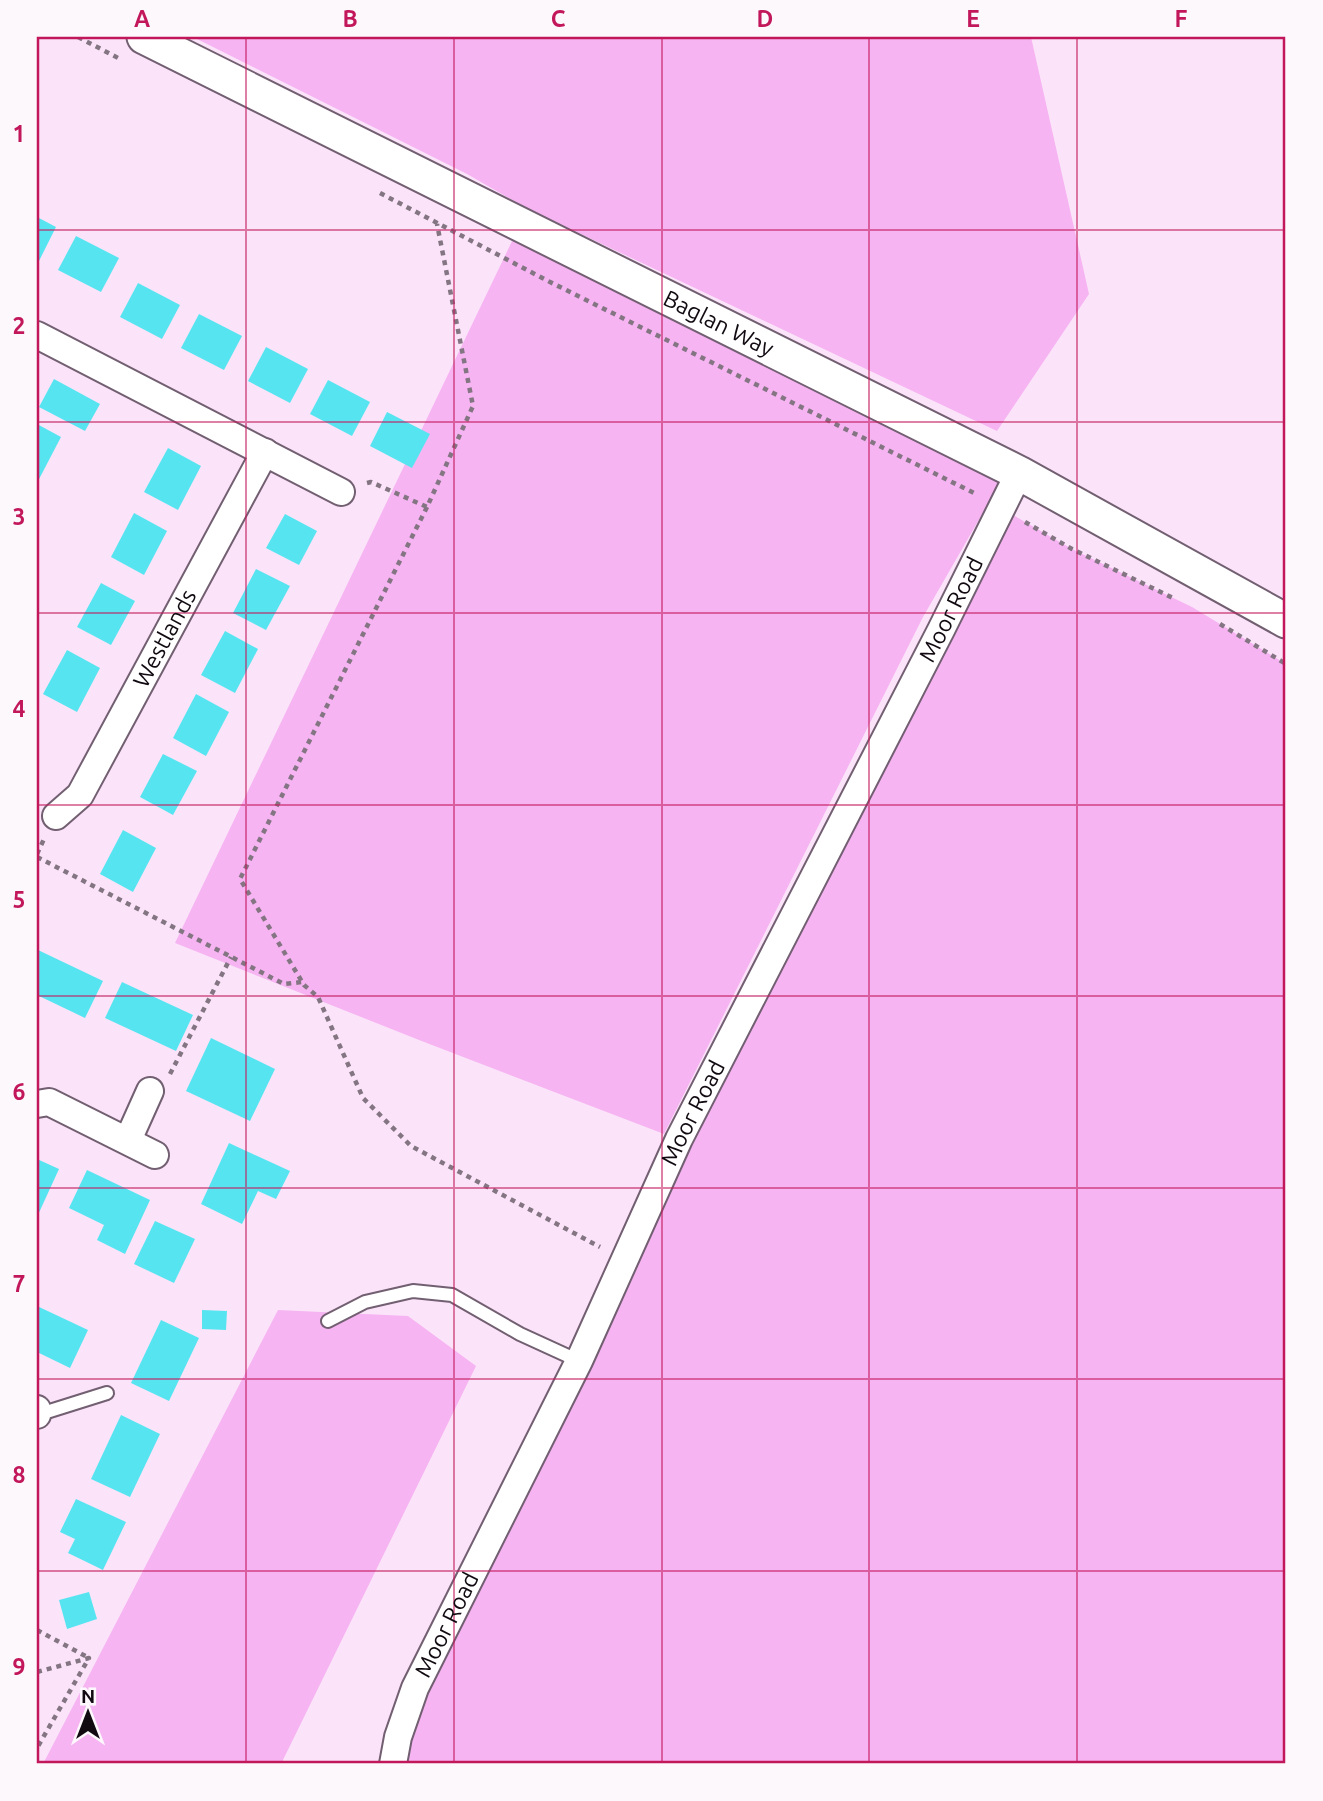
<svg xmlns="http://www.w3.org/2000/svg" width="1323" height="1801" font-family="Ubuntu,sans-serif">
<rect width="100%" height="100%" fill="#fbe4f9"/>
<g fill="#f6b4f2">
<polygon points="193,37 1031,37 1089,294 997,431 528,209 467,174"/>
<polygon points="514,237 1001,476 996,490 923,617 664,1134 419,1040 175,943"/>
<polygon points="1001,508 1072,549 1192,607 1286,664 1286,1764 393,1764 398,1737"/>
<polygon points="278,1310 408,1316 476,1366 283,1760 283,1764 43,1764"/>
</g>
<g fill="#57e4f1">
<polygon points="37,217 56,227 37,265"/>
<polygon points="76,236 119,258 101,292 58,270"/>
<polygon points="138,283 180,305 162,339 120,317"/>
<polygon points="199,314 242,336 224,370 181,348"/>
<polygon points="266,347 308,369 290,403 248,381"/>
<polygon points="54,379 100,404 85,431 39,407"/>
<polygon points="328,380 370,402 352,436 310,414"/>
<polygon points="387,412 430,434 412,468 370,446"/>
<polygon points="37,424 61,437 37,483"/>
<polygon points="168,448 201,466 178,510 144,492"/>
<polygon points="134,513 167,531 144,575 111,557"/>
<polygon points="285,514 317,531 299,565 266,548"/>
<polygon points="256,569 290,586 266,630 233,613"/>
<polygon points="101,583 135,601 111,645 77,627"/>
<polygon points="225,631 258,649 235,693 201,675"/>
<polygon points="67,650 100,668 77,712 43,694"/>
<polygon points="196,694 229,712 206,756 173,738"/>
<polygon points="163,754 197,771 173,815 140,797"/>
<polygon points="123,830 156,848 133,892 100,874"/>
<polygon points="38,950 103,981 85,1018 37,995"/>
<polygon points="122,982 193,1015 176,1051 105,1018"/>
<polygon points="211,1038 275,1069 250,1121 186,1091"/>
<polygon points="229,1143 290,1171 276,1199 258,1191 242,1224 201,1204"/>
<polygon points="37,1159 59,1169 37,1217"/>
<polygon points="87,1170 150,1200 125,1254 97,1240 104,1225 69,1208"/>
<polygon points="155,1221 195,1239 174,1283 134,1264"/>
<polygon points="37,1306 88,1330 70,1368 37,1352"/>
<polygon points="202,1310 227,1311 226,1330 202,1329"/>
<polygon points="161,1320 199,1338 169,1401 131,1383"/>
<polygon points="121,1415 160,1434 130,1497 91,1479"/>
<polygon points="76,1499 126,1522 103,1570 68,1553 75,1539 60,1532"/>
<polygon points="89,1592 97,1619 67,1629 59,1600"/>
</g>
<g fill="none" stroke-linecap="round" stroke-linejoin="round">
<defs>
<g id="service">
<polyline points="328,1321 365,1302 413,1291 452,1295 520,1334 579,1361"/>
<polyline points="37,1415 107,1393"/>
</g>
<g id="minor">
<polyline points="37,335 341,492"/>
<path id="s1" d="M56 816 80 795 265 452"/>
<polyline points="37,1104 49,1102 155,1155"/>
<polyline points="128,1140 150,1091"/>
<polyline points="37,1409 37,1415"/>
<path id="s2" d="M393 1764 398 1737 415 1688 579 1361 679 1139 941 630 1019 473"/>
</g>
<g id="tertiary">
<path id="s3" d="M144 37 1019 473 1286 621"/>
</g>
</defs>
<use href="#service" stroke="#725f71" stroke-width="16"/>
<use href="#minor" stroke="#725f71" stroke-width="30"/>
<use href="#tertiary" stroke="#725f71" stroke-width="37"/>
<g stroke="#847583" stroke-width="4.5" stroke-dasharray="5 5" stroke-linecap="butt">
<polyline points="78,37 120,59"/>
<polyline points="380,193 550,282 978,495"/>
<polyline points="367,483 371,482 427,507 473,406 437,224"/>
<polyline points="427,507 240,879 304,985 318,997 363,1098 411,1146 600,1247"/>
<polyline points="1025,522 1072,549 1173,598"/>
<polyline points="1220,624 1286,664"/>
<polyline points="37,854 44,839"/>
<polyline points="37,857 284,984 302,982"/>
<polyline points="170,1074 231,957"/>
<polyline points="37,1630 89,1658"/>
<polyline points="37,1672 89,1658 37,1748"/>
</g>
<use href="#service" stroke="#fff" stroke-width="12"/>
<use href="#minor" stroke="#fff" stroke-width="26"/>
<use href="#tertiary" stroke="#fff" stroke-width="33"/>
</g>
<path fill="none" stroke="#c2185b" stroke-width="2" stroke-opacity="0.55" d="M246 37V1764M454 37V1764M662 37V1764M869 37V1764M1077 37V1764M37 230H1286M37 422H1286M37 613H1286M37 805H1286M37 996H1286M37 1188H1286M37 1379H1286M37 1571H1286"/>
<g text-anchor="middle" stroke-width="5" stroke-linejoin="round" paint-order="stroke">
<g font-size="23" fill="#110a11" stroke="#fcf8fc">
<text dy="8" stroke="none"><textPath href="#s3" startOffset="642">Baglan Way</textPath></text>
<text dy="8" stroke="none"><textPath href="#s2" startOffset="1284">Moor Road</textPath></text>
<text dy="8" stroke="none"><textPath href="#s1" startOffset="210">Westlands</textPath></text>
<text dy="8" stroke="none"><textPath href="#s2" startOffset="718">Moor Road</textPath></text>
<text dy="8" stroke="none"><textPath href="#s2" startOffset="150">Moor Road</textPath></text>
</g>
</g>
<rect width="1323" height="1801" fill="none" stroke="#fcf8fc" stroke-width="77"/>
<g transform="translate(88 1713)" stroke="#fcf8fc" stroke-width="5" paint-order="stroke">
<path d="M0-5L12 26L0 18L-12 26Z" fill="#110a11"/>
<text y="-10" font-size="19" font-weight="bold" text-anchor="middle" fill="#110a11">N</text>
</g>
<rect x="38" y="38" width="1246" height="1724" fill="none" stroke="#c2185b" stroke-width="2.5"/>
<g font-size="23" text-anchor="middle" font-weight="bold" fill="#c2185b">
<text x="142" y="27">A</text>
<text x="350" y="27">B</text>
<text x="558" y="27">C</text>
<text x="765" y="27">D</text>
<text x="973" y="27">E</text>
<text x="1181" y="27">F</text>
<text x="19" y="142">1</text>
<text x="19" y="334">2</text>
<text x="19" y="525">3</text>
<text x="19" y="717">4</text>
<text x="19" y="908">5</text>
<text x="19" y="1100">6</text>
<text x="19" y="1292">7</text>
<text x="19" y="1483">8</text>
<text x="19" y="1675">9</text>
</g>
</svg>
